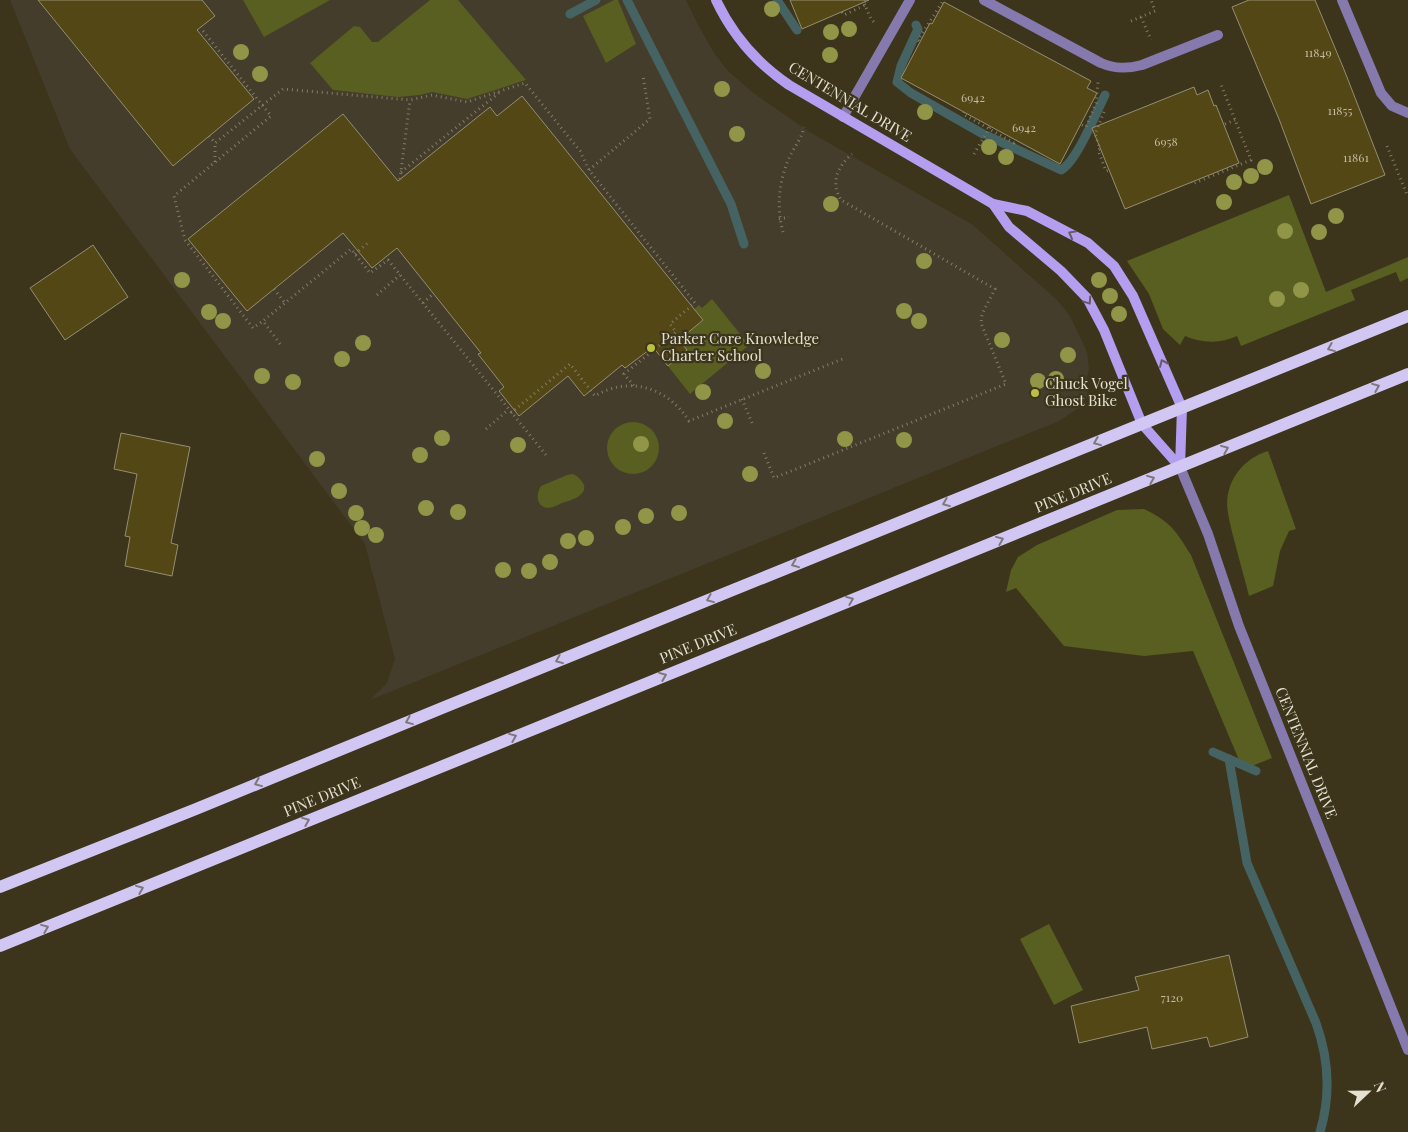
<svg xmlns="http://www.w3.org/2000/svg" width="1408" height="1132" font-family="'Playfair Display',serif">
<rect width="100%" height="100%" fill="#3c351c"/>
<polygon fill="#443d2b" points="10,0 686,0 697,23 714,53 728,71 752,92 811,133 973,225 1058,301 1070,316 1087,352 1089,370 1084,385 1089,396 1080,407 1059,421 370,700 387,683 395,659 365,544 70,149"/>
<g fill="#585f20">
<polygon points="243,0 330,0 264,37"/>
<polygon points="430,0 458,0 526,80 467,99 432,92 420,95 398,97 333,90 310,63 354,26 360,27 372,42 378,42"/>
<polygon points="614,0 618,0 636,44 606,63 583,16"/>
<path d="M1289 195 1326 292 1408 257V278L1400 282 1396 272 1351 290 1355 300 1241 346 1237 336C1220 344 1202 343 1185 336L1180 345 1163 329 1149 294 1127 261Z"/>
<polygon points="712,299 749,345 690,394 657,352 679,333 674,326 699,305 702,308"/>
<circle cx="633" cy="448" r="26"/>
<path d="M1268 451 1296 529 1289 531 1280 551 1273 586 1249 596C1245 580 1240 563 1236 547 1233 536 1230 525 1228 513 1223 485 1241 459 1268 451Z"/>
<path d="M573 474C581 478 590 488 580 495 576 499 568 501 562 503 558 505 552 508 547 508 536 506 536 494 541 486L567 475Z"/>
<path d="M1144 509C1170 521 1176 531 1191 555L1272 758 1252 766 1239 760 1193 651 1144 656 1064 646 1016 588 1006 592 1011 570 1018 557 1037 545 1117 510Z"/>
<polygon points="1049,924 1083,990 1054,1005 1020,939"/>
</g>
<g fill="none" stroke-linecap="round" stroke-linejoin="round">
<g stroke="#456362" stroke-width="9">
<polyline points="627,0 731,204 744,244"/>
<polyline points="777,0 797,30"/>
<polyline points="570,14 596,0"/>
<polyline points="916,25 918,29 901,66 897,82 911,93 983,134"/>
<path d="M988 136 1061 170C1077 161 1096 113 1105 95"/>
<polyline points="1213,752 1256,771"/>
<path d="M1229 759 1247 863 1316 1023C1329 1059 1331 1095 1320 1132"/>
</g>
</g>
<g fill="#524715" stroke="#958e72">
<polygon points="38,0 202,0 215,16 197,30 254,99 173,166"/>
<polygon points="790,0 869,0 802,29"/>
<polygon points="1249,0 1315,0 1345,72 1385,175 1311,204 1279,119 1232,7"/>
<polygon points="944,2 1091,81 1087,88 1097,93 1060,164 901,78 930,23 932,24"/>
<polygon points="1194,87 1197,95 1208,90 1214,106 1216,105 1239,163 1125,209 1092,128"/>
<polygon points="522,96 703,320 679,340 687,350 668,366 653,347 625,368 622,365 584,396 568,376 519,416 499,391 504,387 478,354 481,353 397,248 372,268 343,233 247,311 188,239 343,114 398,181 490,107 497,116"/>
<polygon points="93,245 128,297 65,340 30,288"/>
<polygon points="121,433 190,447 171,543 178,545 172,576 125,566 130,537 125,536 137,474 114,469"/>
<polygon points="1229,955 1248,1037 1210,1047 1207,1037 1152,1049 1147,1027 1079,1043 1071,1006 1139,990 1135,977"/>
</g>
<g fill="none" stroke-linecap="round" stroke-linejoin="round">
<g stroke="#827d68" stroke-width="3" stroke-dasharray="1 4" stroke-linecap="butt">
<polyline points="865,5 863,2 868,0"/>
<polyline points="842,12 844,15 865,5 871,19 875,23"/>
<polyline points="1141,17 1151,40"/>
<polyline points="1131,21 1155,11 1151,0"/>
<polyline points="203,31 271,116 174,196 185,240 253,328 263,321"/>
<polyline points="919,41 918,40 943,1"/>
<polyline points="964,112 963,114 1014,143 1015,139"/>
<polyline points="1104,112 1095,134 1100,149 1098,150 1106,171 1109,170"/>
<polyline points="1225,124 1235,120"/>
<polyline points="1082,125 1086,127 1096,103 1098,82"/>
<polyline points="209,136 215,143 283,89 410,100 432,95 467,102 525,83 580,151 589,170 695,303 670,324 676,332 624,374 634,386"/>
<polyline points="1387,146 1408,197"/>
<polyline points="974,154 990,127"/>
<polyline points="215,162 215,143"/>
<polyline points="589,170 650,119 643,76"/>
<polyline points="401,172 500,92"/>
<polyline points="400,179 410,100"/>
<polyline points="1191,182 1192,184 1251,160 1220,82"/>
<polyline points="779,219 789,217"/>
<path d="M783 232C776 206 779 180 790 156 795 146 802 138 804 127"/>
<polyline points="355,254 370,241"/>
<polyline points="274,289 285,303"/>
<polyline points="377,295 400,275"/>
<polyline points="423,303 433,294"/>
<polyline points="280,344 263,321 351,249 370,273 388,260 546,455"/>
<polyline points="742,399 752,423"/>
<path d="M511 413 570 364 595 396C630 375 668 388 689 421L845 358"/>
<polyline points="486,429 508,410"/>
<path d="M764 453 774 478 1006 384 981 323 982 314 995 289 841 200C830 182 838 166 852 154"/>
</g>
<g stroke="#8679ad" stroke-width="10">
<path d="M984 0 1101 63C1115 69 1127 69 1142 65L1218 35"/>
<polyline points="1342,0 1381,93 1392,106 1408,113"/>
<polyline points="843,117 910,0"/>
<polyline points="1180,467 1208,534 1239,626 1408,1050"/>
</g>
<g stroke="#b49ef0" stroke-width="10">
<path d="M716 0C732 34 758 64 789 85L993 204 1027 211 1088 243 1114 266 1133 296 1182 408 1180 467"/>
<polyline points="993,204 1009,227 1061,271 1087,298 1104,330 1142,424 1180,467"/>
</g>
<g stroke="#d1c7f2" stroke-width="12">
<polyline points="0,887 196,809 447,706 1408,316"/>
<polyline points="0,946 1408,374"/>
</g>
</g>
<g fill="#919548">
<circle cx="772" cy="9" r="8"/>
<circle cx="849" cy="29" r="8"/>
<circle cx="831" cy="32" r="8"/>
<circle cx="241" cy="52" r="8"/>
<circle cx="830" cy="55" r="8"/>
<circle cx="260" cy="74" r="8"/>
<circle cx="722" cy="89" r="8"/>
<circle cx="925" cy="112" r="8"/>
<circle cx="737" cy="134" r="8"/>
<circle cx="989" cy="147" r="8"/>
<circle cx="1006" cy="157" r="8"/>
<circle cx="1265" cy="167" r="8"/>
<circle cx="1251" cy="176" r="8"/>
<circle cx="1234" cy="182" r="8"/>
<circle cx="1224" cy="202" r="8"/>
<circle cx="831" cy="204" r="8"/>
<circle cx="1336" cy="216" r="8"/>
<circle cx="1285" cy="231" r="8"/>
<circle cx="1319" cy="232" r="8"/>
<circle cx="924" cy="261" r="8"/>
<circle cx="182" cy="280" r="8"/>
<circle cx="1099" cy="280" r="8"/>
<circle cx="1301" cy="290" r="8"/>
<circle cx="1110" cy="296" r="8"/>
<circle cx="1277" cy="299" r="8"/>
<circle cx="904" cy="311" r="8"/>
<circle cx="209" cy="312" r="8"/>
<circle cx="1119" cy="314" r="8"/>
<circle cx="223" cy="321" r="8"/>
<circle cx="919" cy="321" r="8"/>
<circle cx="1002" cy="340" r="8"/>
<circle cx="363" cy="343" r="8"/>
<circle cx="1068" cy="355" r="8"/>
<circle cx="342" cy="359" r="8"/>
<circle cx="763" cy="371" r="8"/>
<circle cx="262" cy="376" r="8"/>
<circle cx="1056" cy="379" r="8"/>
<circle cx="1038" cy="381" r="8"/>
<circle cx="293" cy="382" r="8"/>
<circle cx="703" cy="392" r="8"/>
<circle cx="725" cy="421" r="8"/>
<circle cx="442" cy="438" r="8"/>
<circle cx="845" cy="439" r="8"/>
<circle cx="904" cy="440" r="8"/>
<circle cx="641" cy="444" r="8"/>
<circle cx="518" cy="445" r="8"/>
<circle cx="420" cy="455" r="8"/>
<circle cx="317" cy="459" r="8"/>
<circle cx="750" cy="474" r="8"/>
<circle cx="339" cy="491" r="8"/>
<circle cx="426" cy="508" r="8"/>
<circle cx="458" cy="512" r="8"/>
<circle cx="356" cy="513" r="8"/>
<circle cx="679" cy="513" r="8"/>
<circle cx="646" cy="516" r="8"/>
<circle cx="623" cy="527" r="8"/>
<circle cx="362" cy="528" r="8"/>
<circle cx="376" cy="535" r="8"/>
<circle cx="586" cy="538" r="8"/>
<circle cx="568" cy="541" r="8"/>
<circle cx="550" cy="562" r="8"/>
<circle cx="503" cy="570" r="8"/>
<circle cx="529" cy="571" r="8"/>
</g>
<defs><path id="oneway-chevron" d="M-2-3.5L2.5 0L-2 3.5" fill="none" stroke-width="1.6" stroke-linecap="round" stroke-linejoin="round" transform="scale(1.25)"/></defs>
<g stroke="#665a66">
<use href="#oneway-chevron" transform="translate(1072 234) rotate(-151)"/>
<use href="#oneway-chevron" transform="translate(1088 301) rotate(56)"/>
<use href="#oneway-chevron" transform="translate(1163 363) rotate(-114)"/>
</g>
<g stroke="#7f777c">
<use href="#oneway-chevron" transform="translate(1331 348) rotate(158)"/>
<use href="#oneway-chevron" transform="translate(1376 387) rotate(-22)"/>
<use href="#oneway-chevron" transform="translate(1097 442) rotate(158)"/>
<use href="#oneway-chevron" transform="translate(1225 449) rotate(-22)"/>
<use href="#oneway-chevron" transform="translate(1151 479) rotate(-22)"/>
<use href="#oneway-chevron" transform="translate(946 503) rotate(158)"/>
<use href="#oneway-chevron" transform="translate(1000 540) rotate(-22)"/>
<use href="#oneway-chevron" transform="translate(795 564) rotate(158)"/>
<use href="#oneway-chevron" transform="translate(710 599) rotate(158)"/>
<use href="#oneway-chevron" transform="translate(850 600) rotate(-22)"/>
<use href="#oneway-chevron" transform="translate(559 660) rotate(158)"/>
<use href="#oneway-chevron" transform="translate(663 676) rotate(-22)"/>
<use href="#oneway-chevron" transform="translate(409 721) rotate(158)"/>
<use href="#oneway-chevron" transform="translate(513 737) rotate(-22)"/>
<use href="#oneway-chevron" transform="translate(258 783) rotate(158)"/>
<use href="#oneway-chevron" transform="translate(306 821) rotate(-22)"/>
<use href="#oneway-chevron" transform="translate(140 889) rotate(-22)"/>
<use href="#oneway-chevron" transform="translate(45 928) rotate(-22)"/>
</g>
<g fill="#bbc044" stroke="#3c351c" stroke-width="2">
<circle cx="651" cy="348" r="5"/>
<circle cx="1035" cy="393" r="5"/>
</g>
<g text-anchor="middle" stroke-width="4.5" stroke-linejoin="round" paint-order="stroke">
<g font-size="12" fill="#c0baa3">
<text x="1318" y="57">11849</text>
<text x="973" y="102">6942</text>
<text x="1340" y="115">11855</text>
<text x="1024" y="132">6942</text>
<text x="1166" y="146">6958</text>
<text x="1356" y="162">11861</text>
<text x="1172" y="1002">7120</text>
</g>
<g font-size="15" fill="#e4e1d2" stroke="#3c351c">
<text transform="translate(850 102) rotate(31)" y="5">CENTENNIAL DRIVE</text>
<text transform="translate(1073 493) rotate(-22)" y="5">PINE DRIVE</text>
<text transform="translate(698 644) rotate(-22)" y="5">PINE DRIVE</text>
<text transform="translate(1306 753) rotate(68)" y="5">CENTENNIAL DRIVE</text>
<text transform="translate(322 797) rotate(-22)" y="5">PINE DRIVE</text>
</g>
<g font-size="15" fill="#e4e1d2" stroke="#3c351c" text-anchor="start">
<text x="661" y="344">Parker Core Knowledge<tspan x="661" dy="17">Charter School</tspan></text>
<text x="1045" y="389">Chuck Vogel<tspan x="1045" dy="17">Ghost Bike</tspan></text>
</g>
</g>
<g transform="translate(1368 1092) rotate(68)" stroke="#3c351c" stroke-width="4" paint-order="stroke">
<path d="M0-4L9 19L0 12L-9 19Z" fill="#e4e1d2"/>
<text y="-8" font-size="14" font-weight="bold" text-anchor="middle" fill="#e4e1d2">N</text>
</g>
</svg>
